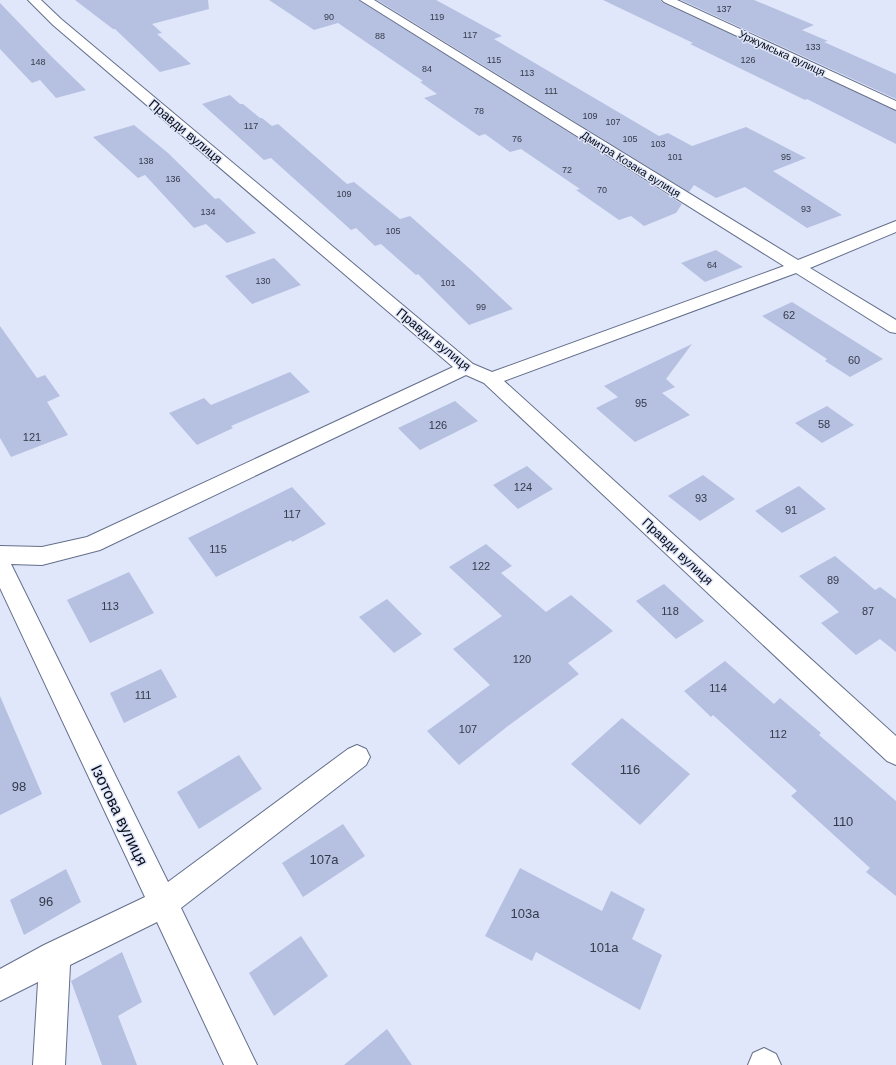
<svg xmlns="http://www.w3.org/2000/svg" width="896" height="1065" font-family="Arial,sans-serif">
<rect width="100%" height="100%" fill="#e0e7fb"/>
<g fill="#b6c1e1">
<polygon points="75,0 208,0 209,9 152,24 162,33 157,34 191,64 160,72 115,29 113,29"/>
<polygon points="269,0 359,0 682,204 676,213 644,226 631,216 619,220 576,190 580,189 521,149 510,152 485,134 479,136 424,98 437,94 420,82 423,81 338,23 314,30"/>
<polygon points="377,0 436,0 502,36 494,39 659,136 668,133 692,146 746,127 806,158 773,171 842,215 807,228 745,187 716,198 694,185 689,192"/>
<polygon points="603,0 660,0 663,3 896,111 896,144 807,99 805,100 690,44 693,43"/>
<polygon points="681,0 754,0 814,25 802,30 828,41 824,42 896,74 896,99"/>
<polygon points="0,3 52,57 86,90 56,98 40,80 32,83 0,49"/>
<polygon points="230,95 240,104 243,104 260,118 262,118 272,126 278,124 347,184 354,182 400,219 410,216 470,269 513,309 469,325 418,274 416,275 381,244 375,246 356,228 351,230 271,158 264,160 202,104"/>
<polygon points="134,125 168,153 215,199 219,198 256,233 227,243 206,224 194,228 145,175 138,178 93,137"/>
<polygon points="716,250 743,267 705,282 681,263"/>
<polygon points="274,258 301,285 252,304 225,276"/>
<polygon points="792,302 883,359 850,377 825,361 827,359 762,316"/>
<polygon points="0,326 37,378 45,375 60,396 47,402 68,435 11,457 0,438"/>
<polygon points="692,344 666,379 675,387 662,393 690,415 635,442 596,408 618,397 604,386"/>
<polygon points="290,372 310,392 231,426 233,428 197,445 169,413 204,398 211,405"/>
<polygon points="455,401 478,421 420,450 398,428"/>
<polygon points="827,406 854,425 822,443 795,423"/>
<polygon points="527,466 553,489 518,509 493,485"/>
<polygon points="703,475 735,499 700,521 668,496"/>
<polygon points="799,486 826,509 782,533 755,511"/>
<polygon points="292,487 326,524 292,542 291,540 216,577 188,538"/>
<polygon points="486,544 512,566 501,573 546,612 571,595 613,631 568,663 579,674 508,726 459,765 427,731 490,685 453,649 502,616 449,567"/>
<polygon points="835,556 875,590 880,587 896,599 896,652 880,639 856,655 821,623 839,612 799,576"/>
<polygon points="129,572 154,613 90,643 67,600"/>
<polygon points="664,584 704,621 676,639 636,601"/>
<polygon points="387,599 422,634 394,653 359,617"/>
<polygon points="725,661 774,704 780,698 821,733 819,735 896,801 896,896 866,872 870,868 791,796 797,791 713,715 711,717 684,691"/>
<polygon points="161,669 177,697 124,723 110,693"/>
<polygon points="0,696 42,794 0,815"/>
<polygon points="622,718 690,774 640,825 571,764"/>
<polygon points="239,755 262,789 199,829 177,792"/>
<polygon points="343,824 365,856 303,897 282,863"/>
<polygon points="520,868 602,911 611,891 645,909 632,939 662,955 640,1010 536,952 532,961 485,936"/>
<polygon points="66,869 81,902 24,935 10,900"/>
<polygon points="301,936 328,976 274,1016 249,973"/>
<polygon points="122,952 142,1002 118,1016 137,1065 102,1065 71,981"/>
<polygon points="387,1029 412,1065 344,1065"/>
</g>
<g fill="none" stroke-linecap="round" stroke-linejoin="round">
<defs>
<g id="minor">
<polygon points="28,0 41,0 61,19 473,364 492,372 784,266 360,0 374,0 798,260 896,221 896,232 810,268 896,320 896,333 890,332 796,273 504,381 896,736 896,765 887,761 484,383 466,375 100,550 42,565 11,564 168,882 348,749 357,745 366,749 370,757 366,765 181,908 257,1065 224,1065 157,922 70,965 65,1065 33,1065 38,982 0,1001 0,969 44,945 145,897 0,588 0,546 42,547 87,537 453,367 53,25"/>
<polygon points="662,0 677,0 896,101 896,110 664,2"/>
<polygon points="764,1048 776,1054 781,1065 748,1065 753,1053"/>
</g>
</defs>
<use href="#minor" stroke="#646f8b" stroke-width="2"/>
<use href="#minor" fill="#fff" fill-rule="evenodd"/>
</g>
<g text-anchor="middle" stroke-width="3" stroke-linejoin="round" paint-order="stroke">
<g font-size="9" fill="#343a4a">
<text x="724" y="12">137</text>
<text x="329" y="20">90</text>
<text x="437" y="20">119</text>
<text x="470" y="38">117</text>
<text x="380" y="39">88</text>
<text x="813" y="50">133</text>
<text x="494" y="63">115</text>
<text x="748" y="63">126</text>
<text x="38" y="65">148</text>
<text x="427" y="72">84</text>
<text x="527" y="76">113</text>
<text x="551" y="94">111</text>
<text x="479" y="114">78</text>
<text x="590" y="119">109</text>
<text x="613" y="125">107</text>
<text x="251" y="129">117</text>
<text x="517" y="142">76</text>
<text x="630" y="142">105</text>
<text x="658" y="147">103</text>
<text x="675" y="160">101</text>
<text x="786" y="160">95</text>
<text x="146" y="164">138</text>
<text x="567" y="173">72</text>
<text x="173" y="182">136</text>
<text x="602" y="193">70</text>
<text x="344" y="197">109</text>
<text x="806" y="212">93</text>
<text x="208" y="215">134</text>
<text x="393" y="234">105</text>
<text x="712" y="268">64</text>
<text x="263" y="284">130</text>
<text x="448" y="286">101</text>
<text x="481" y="310">99</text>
</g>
<g font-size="11" fill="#090d17" stroke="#e0e7fb">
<text transform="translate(782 53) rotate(25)" y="4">Уржумська вулиця</text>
<text transform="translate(631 164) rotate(32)" y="4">Дмитра Козака вулиця</text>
</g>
<g font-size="11" fill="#343a4a">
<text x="789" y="319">62</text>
<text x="854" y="364">60</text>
<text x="641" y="407">95</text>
<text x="824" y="428">58</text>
<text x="438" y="429">126</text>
<text x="32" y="441">121</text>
<text x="523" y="491">124</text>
<text x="701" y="502">93</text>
<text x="791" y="514">91</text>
<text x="292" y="518">117</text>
<text x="218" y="553">115</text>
<text x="481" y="570">122</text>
<text x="833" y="584">89</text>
<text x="110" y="610">113</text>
<text x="670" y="615">118</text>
<text x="868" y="615">87</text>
<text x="522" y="663">120</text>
<text x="718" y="692">114</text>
<text x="143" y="699">111</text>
<text x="468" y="733">107</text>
<text x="778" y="738">112</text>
</g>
<g font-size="13" fill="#090d17" stroke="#e0e7fb">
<text transform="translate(186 131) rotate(40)" y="5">Правди вулиця</text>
<text transform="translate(434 339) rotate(39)" y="5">Правди вулиця</text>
<text transform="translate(678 551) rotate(43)" y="5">Правди вулиця</text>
</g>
<g font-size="13" fill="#343a4a">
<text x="630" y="774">116</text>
<text x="19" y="791">98</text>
<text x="843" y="826">110</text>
<text x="324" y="864">107а</text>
<text x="46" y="906">96</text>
<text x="525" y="918">103а</text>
<text x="604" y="952">101а</text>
</g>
<g font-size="16" fill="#090d17" stroke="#e0e7fb">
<text transform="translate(120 815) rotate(64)" y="6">Ізотова вулиця</text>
</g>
</g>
</svg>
